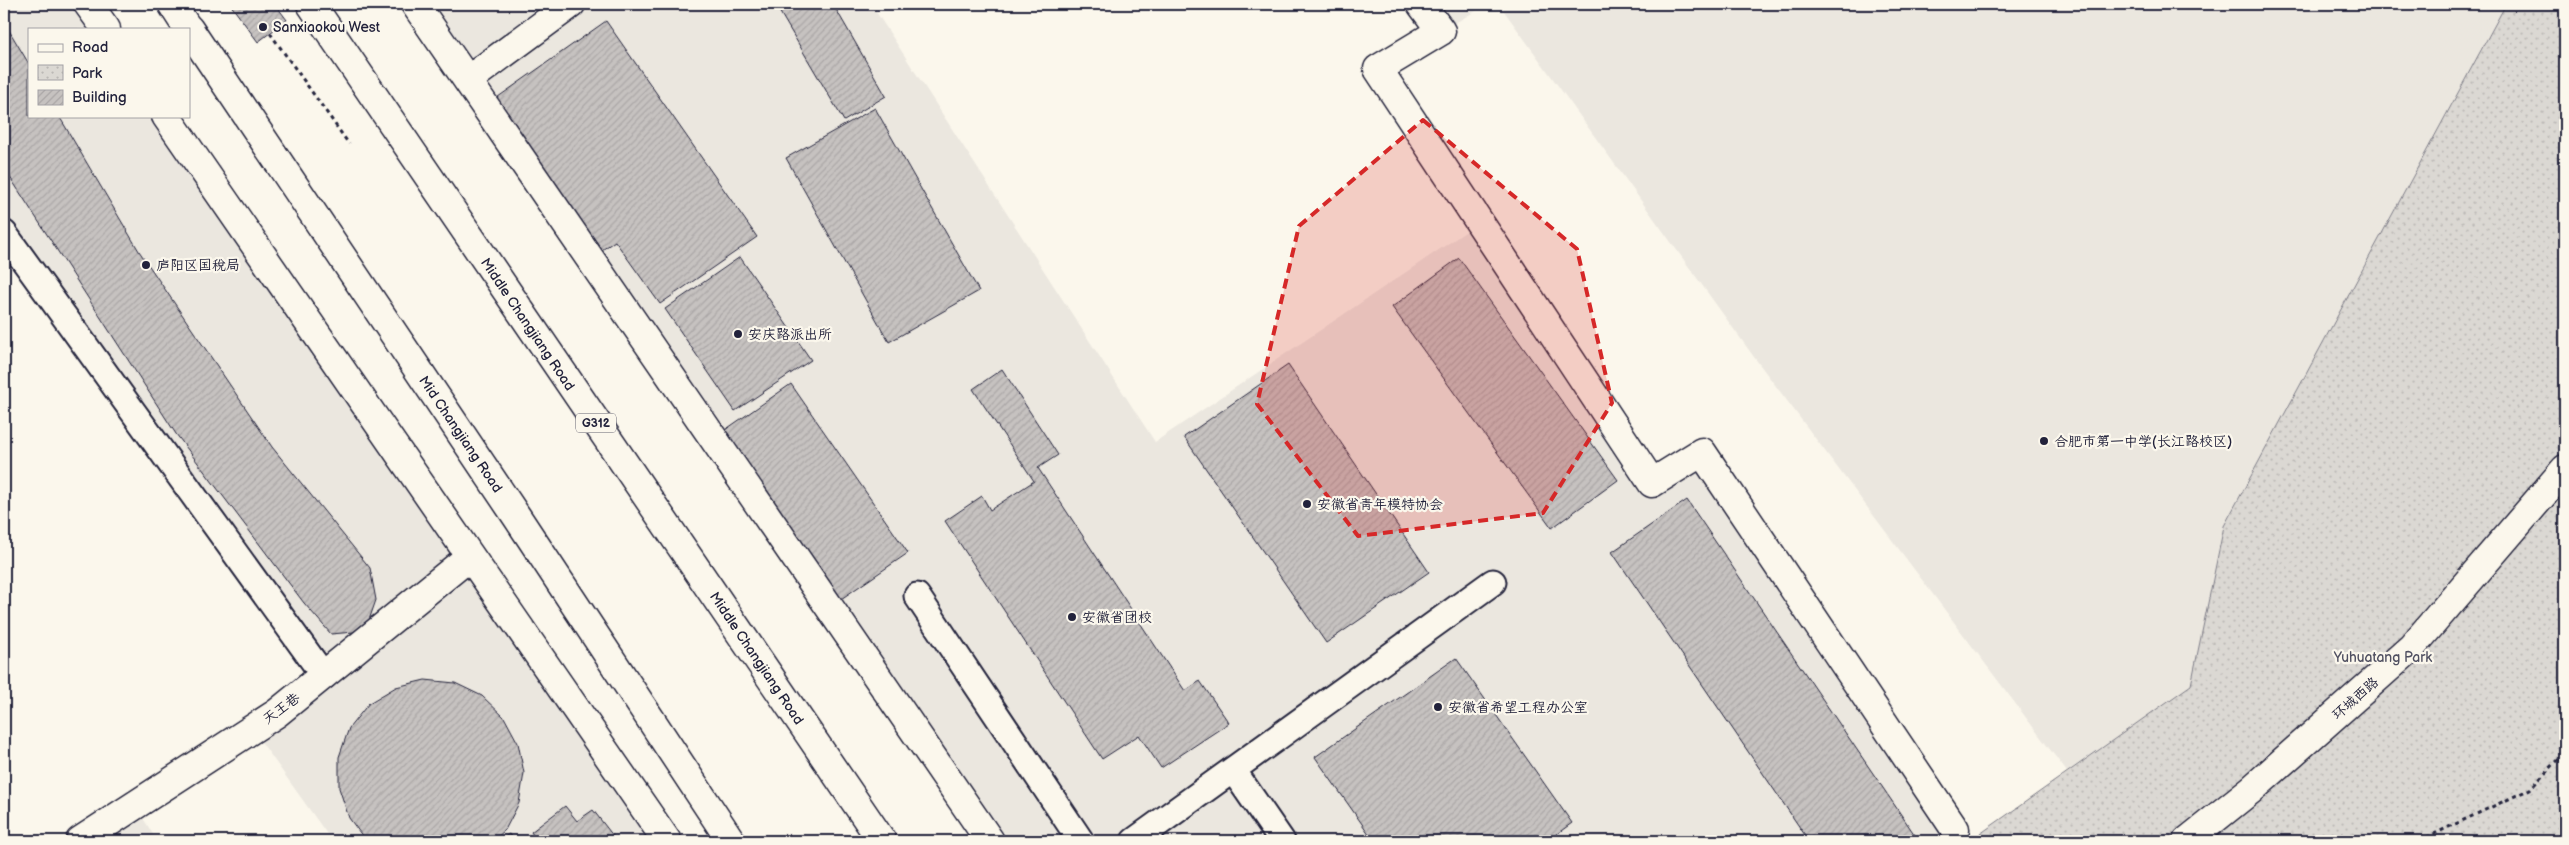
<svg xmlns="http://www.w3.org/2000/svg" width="2569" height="845" font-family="'Balsamiq Sans','LXGW WenKai TC',sans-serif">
<defs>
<pattern id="park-dots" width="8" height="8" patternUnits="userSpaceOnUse" patternTransform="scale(1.25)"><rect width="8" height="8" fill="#dbd8d3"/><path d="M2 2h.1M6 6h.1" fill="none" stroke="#bcb9b6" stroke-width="1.8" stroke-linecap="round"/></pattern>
<pattern id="building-hatch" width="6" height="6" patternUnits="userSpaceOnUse" patternTransform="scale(1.25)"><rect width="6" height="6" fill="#c6c2c0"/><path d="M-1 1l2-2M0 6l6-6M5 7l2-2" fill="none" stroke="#aaa6a6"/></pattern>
</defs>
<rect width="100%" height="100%" fill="#fbf7ec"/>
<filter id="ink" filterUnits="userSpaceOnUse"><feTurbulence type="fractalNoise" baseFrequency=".02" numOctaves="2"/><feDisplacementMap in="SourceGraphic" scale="10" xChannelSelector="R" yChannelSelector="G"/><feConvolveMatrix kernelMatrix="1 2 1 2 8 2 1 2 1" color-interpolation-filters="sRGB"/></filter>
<g filter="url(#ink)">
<g fill="#ebe7df">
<polygon points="4,4 88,4 105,29 29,29 29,116 165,116 657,841 332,841 252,729 323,676 4,233"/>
<polygon points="415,4 871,4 1155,442 1480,222 1652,483 1702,452 1962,841 990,841"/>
<polygon points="1421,4 1488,4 1441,31"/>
<polygon points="1499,4 2506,4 2224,526 2191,686 2067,772 1754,357"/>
<polygon points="135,805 157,841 80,841"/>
</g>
<polygon fill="url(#park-dots)" stroke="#7e7d87" points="2506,4 2565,4 2565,841 1970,841 2191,685 2224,526"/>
<g fill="url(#building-hatch)" stroke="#22223b">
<polygon points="230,4 275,4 287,20 258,42"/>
<polygon points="775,4 833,4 886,96 844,121"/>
<polygon points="606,21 757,237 660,304 615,241 596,254 491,102"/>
<polygon points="4,22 29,64 29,116 59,116 139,251 272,447 370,568 376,600 368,623 354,632 331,634 304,603 176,434 4,168"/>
<polygon points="875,108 979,291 889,342 786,158"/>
<polygon points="740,257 811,360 735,411 665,309"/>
<polygon points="1459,258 1618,480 1552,528 1392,307"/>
<polygon points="1288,365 1429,572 1326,643 1184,437"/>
<polygon points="1002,369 1058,455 1038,468 1185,691 1200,681 1229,723 1161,768 1139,735 1102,759 945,521 982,496 990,510 1034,481 973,389"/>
<polygon points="791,384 908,553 841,599 725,430"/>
<polygon points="1687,500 1919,841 1809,841 1612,552"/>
<polygon points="1456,658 1572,823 1547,841 1374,841 1315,757"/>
<polygon points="425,680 455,683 482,696 504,717 518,743 524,773 519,803 505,830 493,841 366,841 349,818 339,788 339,757 349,728 369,703 396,687"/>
<polygon points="565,806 577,821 593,810 617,841 537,841 531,832"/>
<polygon points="509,834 514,841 498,841"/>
</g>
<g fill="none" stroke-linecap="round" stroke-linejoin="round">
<defs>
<g id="service">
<polyline points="4,233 324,676"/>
<polyline points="917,596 1081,841"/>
<polyline points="1233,770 1282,841"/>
<polyline points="1134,841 1493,582"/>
</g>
<g id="minor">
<polyline points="88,4 106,29"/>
<polyline points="415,4 990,841"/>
<polyline points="1421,4 1441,31 1378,69 1652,483 1702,452 1955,829"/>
<polyline points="468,80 571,4"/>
<polyline points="166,116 667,841"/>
<polyline points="80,841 277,713 469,557"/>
</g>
<polyline id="tertiary" points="2187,841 2252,789 2412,647 2565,469"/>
<g id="trunk">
<polyline points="172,4 188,29"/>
<polyline points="311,4 882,841"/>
<polyline points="189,29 517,517 731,841"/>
</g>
</defs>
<use href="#service" stroke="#22223b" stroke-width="29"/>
<use href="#minor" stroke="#22223b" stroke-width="31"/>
<use href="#tertiary" stroke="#22223b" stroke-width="31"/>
<use href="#trunk" stroke="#22223b" stroke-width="31"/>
<g stroke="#22223b" stroke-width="3" stroke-dasharray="4 4" stroke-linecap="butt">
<polyline points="270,33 349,144"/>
<polyline points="2419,841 2530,789 2565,753"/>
</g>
<use href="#service" stroke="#fbf7ec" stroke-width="25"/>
<use href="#minor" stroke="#fbf7ec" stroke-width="28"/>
<use href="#tertiary" stroke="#fbf7ec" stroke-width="28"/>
<use href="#trunk" stroke="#fbf7ec" stroke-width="28"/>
</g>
</g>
<path fill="#d62828" fill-opacity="0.2" stroke="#d62828" stroke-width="4" stroke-dasharray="10 6" stroke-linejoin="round" d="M1423 120 1577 249 1612 403 1543 513 1358 536 1257 404 1299 226Z"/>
<g fill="#22223b" stroke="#fbf7ec" stroke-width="2">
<circle cx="263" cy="27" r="5"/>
<circle cx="146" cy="265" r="5"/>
<circle cx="738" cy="334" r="5"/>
<circle cx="2044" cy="441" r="5"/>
<circle cx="1307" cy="504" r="5"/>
<circle cx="1072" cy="617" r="5"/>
<circle cx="1438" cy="707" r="5"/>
</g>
<g text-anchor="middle" stroke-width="4.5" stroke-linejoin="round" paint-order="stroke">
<rect fill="#fbf7ec" stroke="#636270" stroke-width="1" x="576" y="413.5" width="40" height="19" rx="4"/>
<g font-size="12" font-weight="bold" fill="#22223b">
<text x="596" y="427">G312</text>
</g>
<g font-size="14" fill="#22223b" stroke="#fbf7ec" text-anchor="start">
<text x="273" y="32">Sanxiaokou West</text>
<text x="156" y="270">庐阳区国税局</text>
<text x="748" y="339">安庆路派出所</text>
<text x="2054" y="446">合肥市第一中学(长江路校区)</text>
<text x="1317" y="509">安徽省青年模特协会</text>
<text x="1082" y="622">安徽省团校</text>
<text x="1448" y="712">安徽省希望工程办公室</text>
</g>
<g font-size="14" fill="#22223b" stroke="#fbf7ec">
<text transform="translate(528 324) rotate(56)" y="5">Middle Changjiang Road</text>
<text transform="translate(461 434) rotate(56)" y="5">Mid Changjiang Road</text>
<text transform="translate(757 658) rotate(56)" y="5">Middle Changjiang Road</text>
<text transform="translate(2355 698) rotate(-41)" y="5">环城西路</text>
<text transform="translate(281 708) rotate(-36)" y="5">天王巷</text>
</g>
<g font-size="14" fill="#505061" stroke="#fbf7ec">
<text x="2383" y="662">Yuhuatang Park</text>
</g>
</g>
<rect width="2569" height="845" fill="none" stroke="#fbf7ec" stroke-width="20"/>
<rect x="10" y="10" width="2549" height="825" fill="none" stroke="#22223b" stroke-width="2" filter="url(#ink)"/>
<rect x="28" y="28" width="162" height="90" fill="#fbf7ec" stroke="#a4a2a5"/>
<rect x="38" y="44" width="25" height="8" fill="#fbf7ec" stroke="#a4a2a5"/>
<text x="72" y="52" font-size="15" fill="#22223b">Road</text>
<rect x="38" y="65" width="25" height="15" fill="url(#park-dots)" stroke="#a4a2a5"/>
<text x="72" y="78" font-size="15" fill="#22223b">Park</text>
<rect x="38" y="90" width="25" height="15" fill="url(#building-hatch)" stroke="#a4a2a5"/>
<text x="72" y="102" font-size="15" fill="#22223b">Building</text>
</svg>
